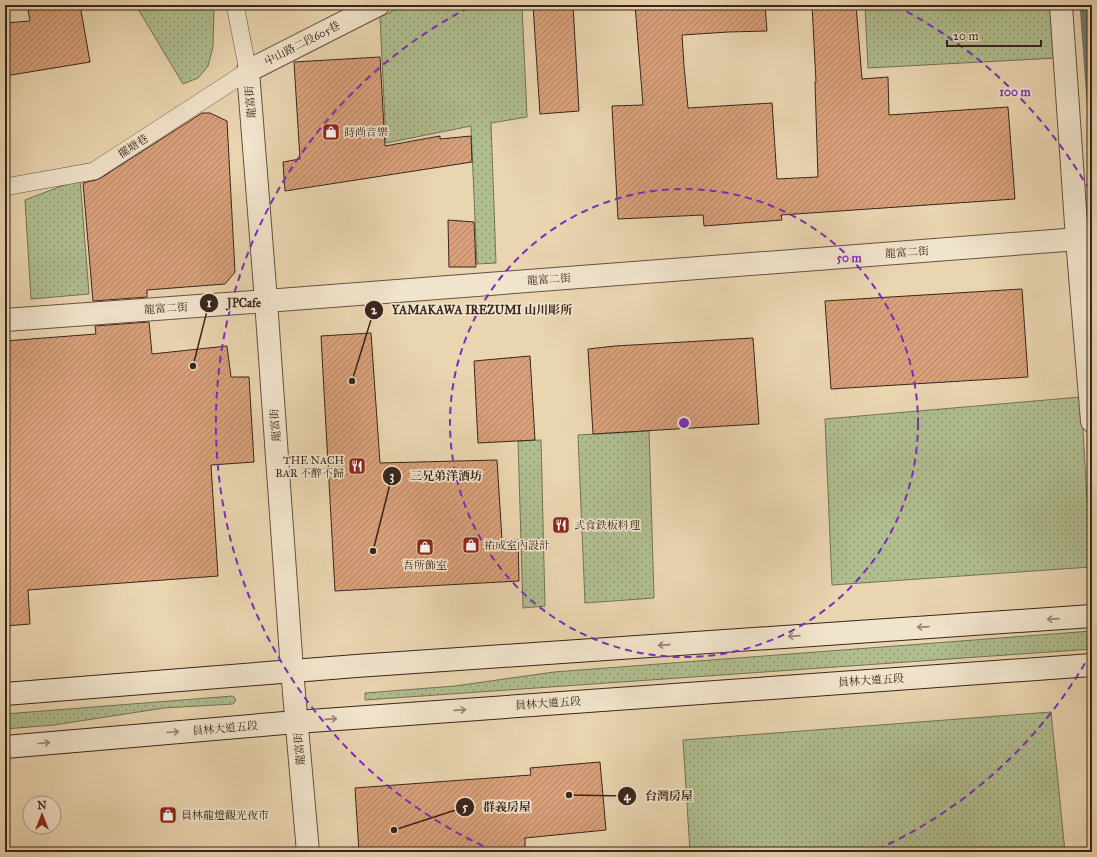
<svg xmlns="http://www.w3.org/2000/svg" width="1097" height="857" font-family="'IM FELL Great Primer','Noto Serif TC',serif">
<defs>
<pattern id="grass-dots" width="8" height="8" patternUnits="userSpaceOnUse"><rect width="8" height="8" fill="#b0be90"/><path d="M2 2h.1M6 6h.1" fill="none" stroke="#909a75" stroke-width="1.8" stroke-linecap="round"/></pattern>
<pattern id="building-hatch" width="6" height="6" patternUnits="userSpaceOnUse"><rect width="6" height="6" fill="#d9a17b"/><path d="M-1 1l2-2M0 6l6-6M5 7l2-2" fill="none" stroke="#b18364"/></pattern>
</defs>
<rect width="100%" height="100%" fill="#e9d5b0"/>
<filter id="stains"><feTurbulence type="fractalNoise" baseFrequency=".005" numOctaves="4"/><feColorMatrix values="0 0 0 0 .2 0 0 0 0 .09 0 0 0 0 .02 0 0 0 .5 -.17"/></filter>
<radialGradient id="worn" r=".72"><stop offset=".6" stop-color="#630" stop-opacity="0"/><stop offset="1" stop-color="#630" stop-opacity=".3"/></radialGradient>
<g fill="url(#grass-dots)" stroke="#747256">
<polygon points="151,5 214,5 213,47 208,66 198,78 183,84 138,9"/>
<polygon points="406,5 522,5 527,117 491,123 496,263 477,264 471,126 386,143 380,17"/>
<polygon points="865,5 1054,5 1057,58 868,68"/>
<polygon points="80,179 89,294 31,299 25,200"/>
<polygon points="1081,397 1091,567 832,585 825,419"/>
<polygon points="649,431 654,598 585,603 578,435"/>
<polygon points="541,440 545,606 523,608 518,441"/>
<polygon points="1092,631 1092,649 365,700 365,693 455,686 554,672"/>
<polygon points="233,696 236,700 233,704 164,708 54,725 5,729 5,714"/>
<polygon points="1051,712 1065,852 690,852 683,740"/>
</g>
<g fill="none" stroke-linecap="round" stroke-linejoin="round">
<polyline stroke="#727d75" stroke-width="9" points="1084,5 1092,114"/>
</g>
<g fill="url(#building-hatch)" stroke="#39251b">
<polygon points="27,5 80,5 90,62 5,76 5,23 30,21"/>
<polygon points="533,5 573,5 579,111 540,114"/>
<polygon points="635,5 765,5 767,31 728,32 682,35 684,66 688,108 772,103 777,179 818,177 815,82 816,82 812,5 856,5 862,79 888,77 889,115 1008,107 1015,199 781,215 782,220 704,226 703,215 618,219 612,106 643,105"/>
<polygon points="380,57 385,146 440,136 440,139 471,136 472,162 285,191 283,162 300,159 294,62"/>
<polygon points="202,113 210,113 227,121 235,272 225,284 147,290 147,297 93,301 83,183 99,179"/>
<polygon points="448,220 474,222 476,267 449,267"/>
<polygon points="1022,289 1028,377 831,389 825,301"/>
<polygon points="149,322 152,354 227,346 231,377 249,377 254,462 211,465 218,576 28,590 30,624 5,626 5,341 96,334 95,326"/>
<polygon points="371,333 380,463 497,460 502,540 518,540 519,581 335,591 321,336"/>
<polygon points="753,338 759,424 593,434 588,349 615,346"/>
<polygon points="530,356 535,440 478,443 474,361"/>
<polygon points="600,762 606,830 525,838 525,852 359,852 355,788 531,775 530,768"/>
</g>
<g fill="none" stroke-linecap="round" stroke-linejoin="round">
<defs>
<polyline id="service" points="5,187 94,171 248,71 235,5"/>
<g id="minor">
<polyline points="1061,5 1077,239 1092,421"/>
<polyline points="5,320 266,301 1092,238"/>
<polyline points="308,852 292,670 266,301 248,71 378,5"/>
</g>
<g id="secondary">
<polyline points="5,694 356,666 1092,616"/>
<polyline points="5,747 296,722 1092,665"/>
</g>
</defs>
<use href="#service" stroke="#655140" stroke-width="18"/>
<use href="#minor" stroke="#655140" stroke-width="24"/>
<use href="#secondary" stroke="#39251b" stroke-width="24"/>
<use href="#service" stroke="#f1e4cc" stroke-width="17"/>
<use href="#minor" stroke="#f1e4cc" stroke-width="22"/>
<use href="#secondary" stroke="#f1e4cc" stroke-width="22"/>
</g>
<defs><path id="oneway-shaft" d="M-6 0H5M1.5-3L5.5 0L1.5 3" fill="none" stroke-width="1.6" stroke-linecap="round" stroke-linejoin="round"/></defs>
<g stroke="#958474">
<use href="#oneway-shaft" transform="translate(1053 619) rotate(176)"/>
<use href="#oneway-shaft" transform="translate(923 627) rotate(176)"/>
<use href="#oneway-shaft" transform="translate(794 636) rotate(176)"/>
<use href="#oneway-shaft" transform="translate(664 645) rotate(176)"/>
<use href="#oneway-shaft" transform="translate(460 710) rotate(-4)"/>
<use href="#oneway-shaft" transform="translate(331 719) rotate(-4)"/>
<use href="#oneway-shaft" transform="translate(173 732) rotate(-5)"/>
<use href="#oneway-shaft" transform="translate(44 743) rotate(-5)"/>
</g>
<g fill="none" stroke="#7b2cbf" stroke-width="2" stroke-dasharray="7 5">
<circle cx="684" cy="423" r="234"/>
<path d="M1091 653A468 468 0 0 1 874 851M494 851A468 468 0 0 1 472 6M896 6A468 468 0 0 1 1091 193"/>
</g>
<defs>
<symbol id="shop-square" viewBox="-11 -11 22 22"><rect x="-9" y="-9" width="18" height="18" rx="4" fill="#8f2418" stroke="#f1e4cc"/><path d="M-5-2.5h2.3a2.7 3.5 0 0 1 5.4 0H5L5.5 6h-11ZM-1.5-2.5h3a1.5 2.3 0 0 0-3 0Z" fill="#fff"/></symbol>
<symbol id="restaurant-square" viewBox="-11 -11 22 22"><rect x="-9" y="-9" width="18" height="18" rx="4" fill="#8f2418" stroke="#f1e4cc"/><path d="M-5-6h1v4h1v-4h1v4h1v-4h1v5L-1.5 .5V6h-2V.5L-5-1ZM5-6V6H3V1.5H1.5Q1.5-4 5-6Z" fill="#fff"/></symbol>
</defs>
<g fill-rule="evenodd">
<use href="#shop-square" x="321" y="122" width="20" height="20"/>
<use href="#restaurant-square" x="347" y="456" width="20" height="20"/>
<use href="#restaurant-square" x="551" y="515" width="20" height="20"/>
<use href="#shop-square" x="461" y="535" width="20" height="20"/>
<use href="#shop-square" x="415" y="537" width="20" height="20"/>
<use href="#shop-square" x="158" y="805" width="20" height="20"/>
</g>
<g text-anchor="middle" stroke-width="3.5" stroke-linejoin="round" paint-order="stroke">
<g font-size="11" fill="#39251b" stroke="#f1e4cc">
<text transform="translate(302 43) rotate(-27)" y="4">中山路二段605巷</text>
<text transform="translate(250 102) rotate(-95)" y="4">龍富街</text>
<text transform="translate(133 146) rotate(-33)" y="4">擺塘巷</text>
<text transform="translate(907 252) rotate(-4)" y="4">龍富二街</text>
<text transform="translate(549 279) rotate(-4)" y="4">龍富二街</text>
<text transform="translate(166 308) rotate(-4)" y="4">龍富二街</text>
<text transform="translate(275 425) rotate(-94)" y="4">龍富街</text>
<text transform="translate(871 680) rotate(-4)" y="4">員林大道五段</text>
<text transform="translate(548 703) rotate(-4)" y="4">員林大道五段</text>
<text transform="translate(225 728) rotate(-5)" y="4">員林大道五段</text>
<text transform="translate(299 749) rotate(-95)" y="4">龍富街</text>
</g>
<g font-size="11" fill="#39251b" stroke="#f1e4cc" text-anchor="start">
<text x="344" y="136">蒔尚音樂</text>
<text x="344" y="464" text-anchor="end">THE NACH<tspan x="344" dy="13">BAR 不醉不歸</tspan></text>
<text x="574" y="529">弎食鉄板料理</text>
<text x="484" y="549">祐成室內設計</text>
<text x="425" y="569" text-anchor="middle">吾所飾室</text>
<text x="181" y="819">員林龍燈觀光夜市</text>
</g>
</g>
<circle cx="684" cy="423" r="6" fill="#7b2cbf" stroke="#f1e4cc" stroke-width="2"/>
<g font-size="12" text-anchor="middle" font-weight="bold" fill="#7b2cbf" stroke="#f1e4cc" stroke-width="3.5" stroke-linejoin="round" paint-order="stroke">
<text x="1015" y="96">100 m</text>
<text x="849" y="262">50 m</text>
</g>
<path fill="none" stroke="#39251b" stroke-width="1.5" d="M193 366L209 303M352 381L374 310M373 551L392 476M569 795L627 796M394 830L465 807"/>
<g fill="#39251b" stroke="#f1e4cc" stroke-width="1.5">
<circle cx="193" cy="366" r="4"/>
<circle cx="352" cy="381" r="4"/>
<circle cx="373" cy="551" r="4"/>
<circle cx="569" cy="795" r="4"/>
<circle cx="394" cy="830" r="4"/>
<circle cx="209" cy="303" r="10"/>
<circle cx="374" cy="310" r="10"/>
<circle cx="392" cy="476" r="10"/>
<circle cx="627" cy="796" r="10"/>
<circle cx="465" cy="807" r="10"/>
</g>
<g font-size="12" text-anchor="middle" font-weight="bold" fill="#fff">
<text x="209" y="307">1</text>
<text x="374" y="314">2</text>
<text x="392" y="480">3</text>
<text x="627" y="800">4</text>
<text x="465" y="811">5</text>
</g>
<g font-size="12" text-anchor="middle" font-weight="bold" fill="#39251b" stroke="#f1e4cc" stroke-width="3.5" stroke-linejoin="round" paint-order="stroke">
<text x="244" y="307">JPCafe</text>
<text x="482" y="314">YAMAKAWA IREZUMI 山川彫所</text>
<text x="446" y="480">三兄弟洋酒坊</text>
<text x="669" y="800">台灣房屋</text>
<text x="507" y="811">群義房屋</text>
</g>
<rect width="1097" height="857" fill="none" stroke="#e9d5b0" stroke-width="20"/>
<rect x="6" y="6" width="1085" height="845" fill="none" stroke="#39251b" stroke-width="2"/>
<rect x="10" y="10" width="1077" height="837" fill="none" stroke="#39251b"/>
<g transform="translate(42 815)"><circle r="19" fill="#f1e4cc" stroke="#a79885"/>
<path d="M0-3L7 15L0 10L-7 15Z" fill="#8f2418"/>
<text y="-6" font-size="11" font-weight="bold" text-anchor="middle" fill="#39251b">N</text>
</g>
<path d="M947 40v6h94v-6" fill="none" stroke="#39251b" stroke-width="2"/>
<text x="953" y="40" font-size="12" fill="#39251b" stroke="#f1e4cc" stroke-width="3" paint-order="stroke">20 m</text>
<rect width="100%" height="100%" filter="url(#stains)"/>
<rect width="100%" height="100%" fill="url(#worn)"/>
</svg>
